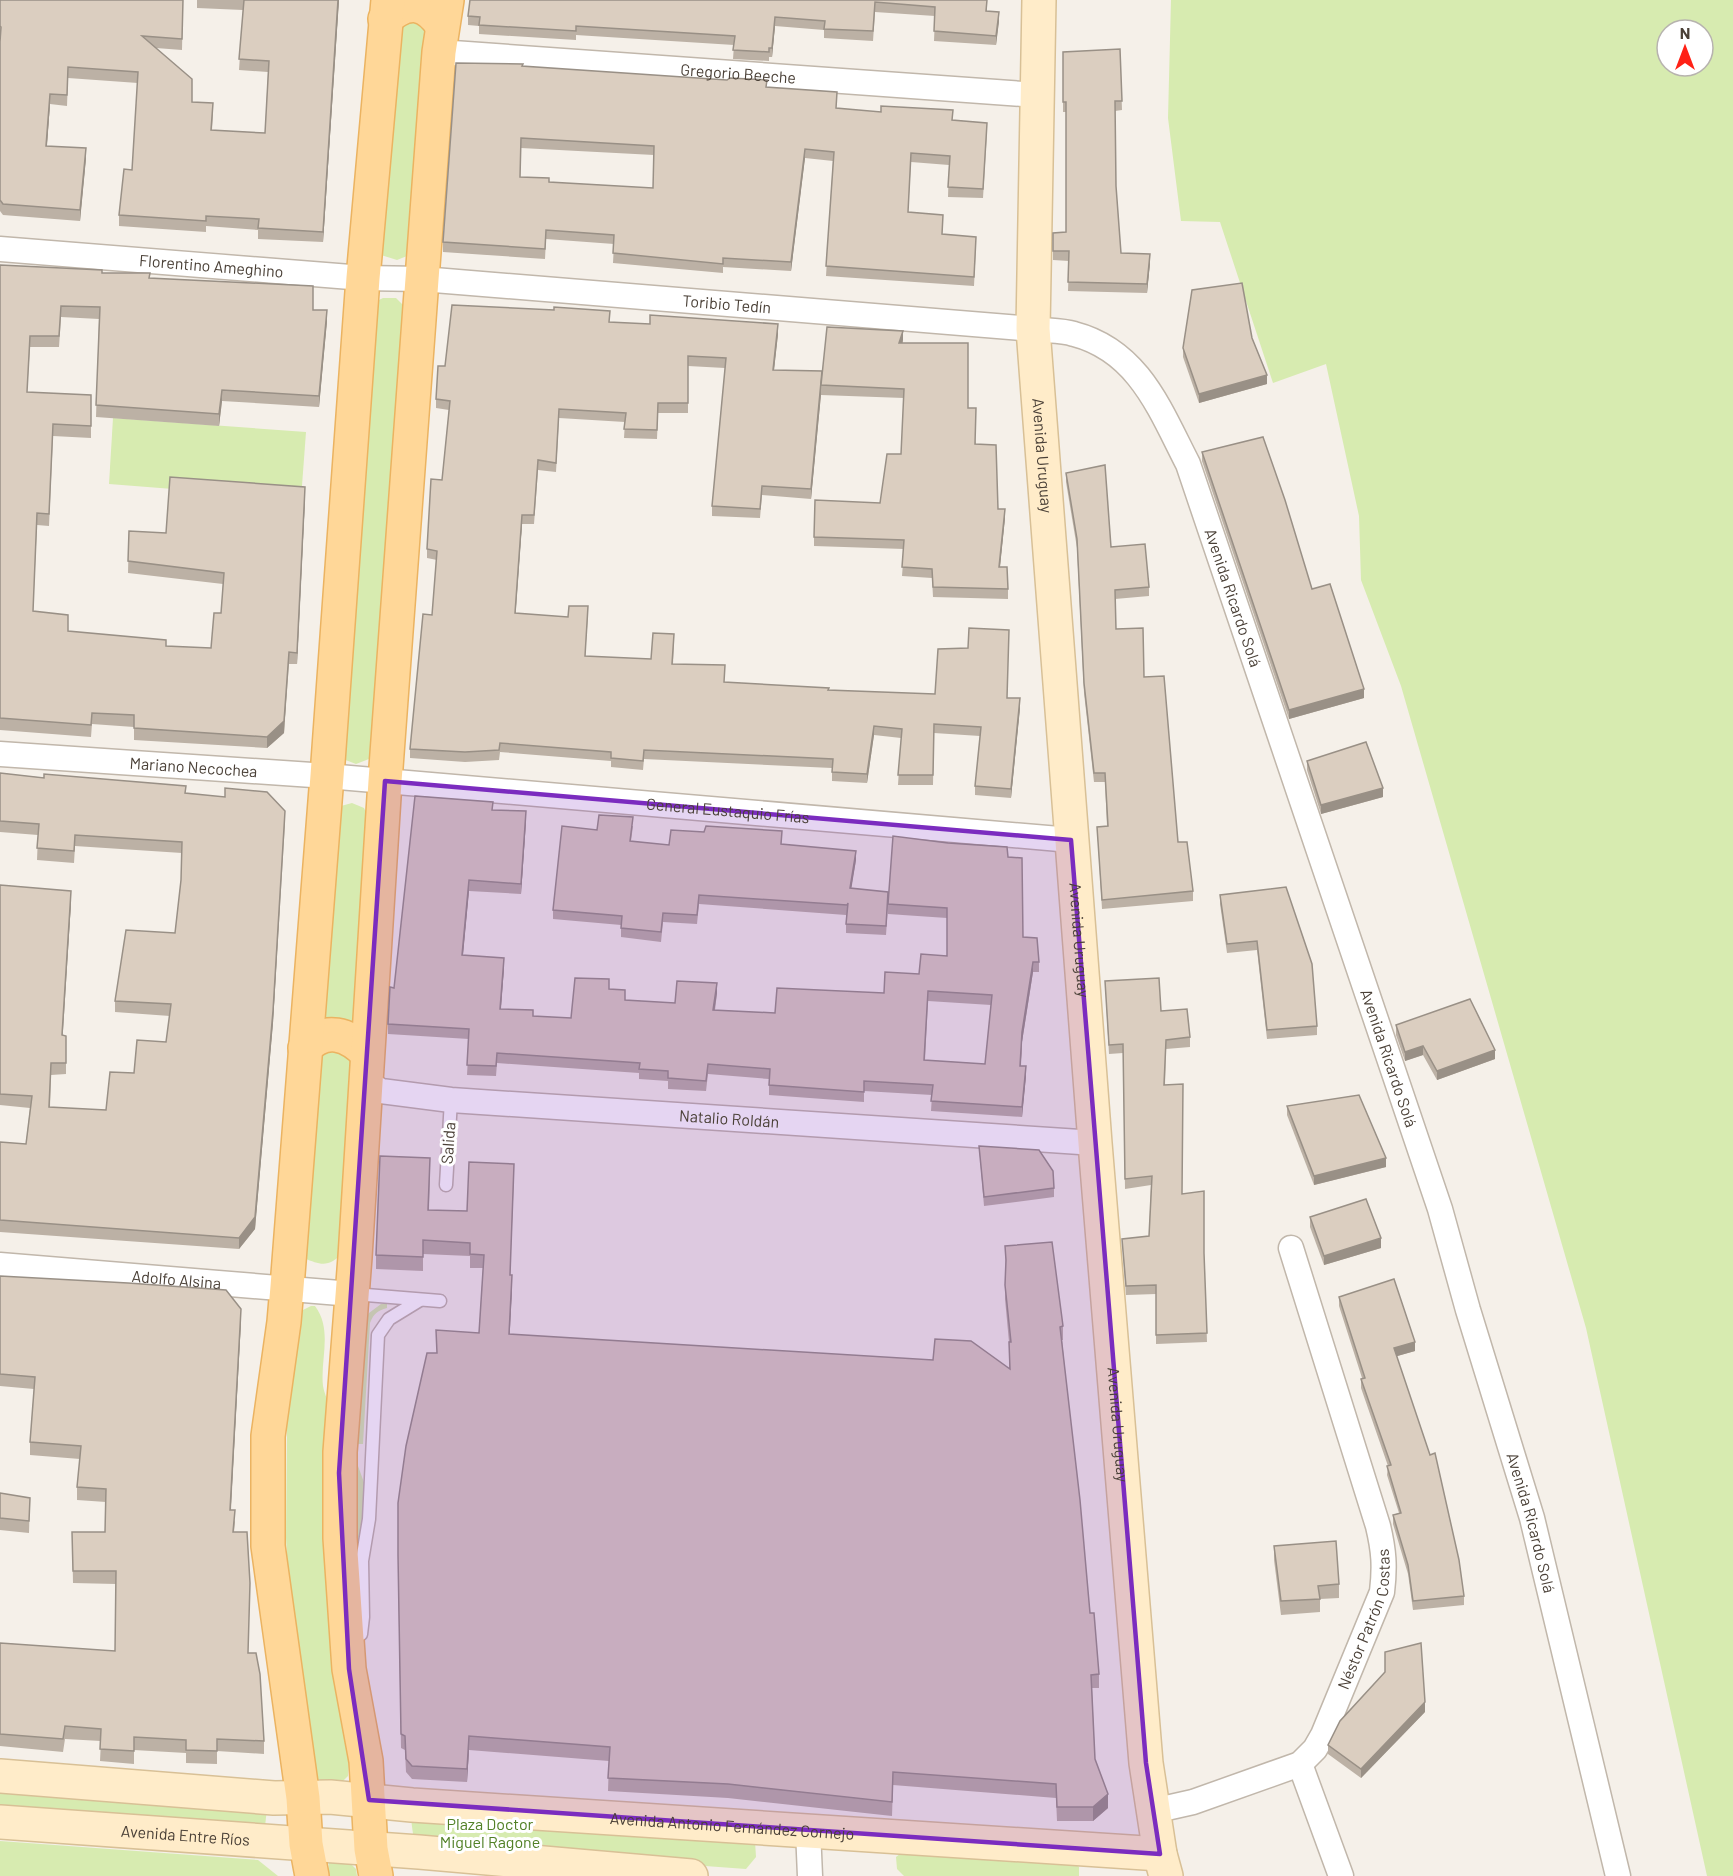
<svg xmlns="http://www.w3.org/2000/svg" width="1733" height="1876" font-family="Barlow,sans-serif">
<rect width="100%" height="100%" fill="#f5f0e9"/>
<g fill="#d7ebb0" fill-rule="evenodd">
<path d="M1171 0H1733V1876H1707L1586 1328 1401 686 1361 580 1359 516 1326 364 1273 383 1220 222 1181 221 1168 118ZM1667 30H1703V66H1667Z"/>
<polygon points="404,16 430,30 414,242 407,256 397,260 381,255 385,104"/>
<polygon points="383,298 396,298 404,306 376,748 369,759 356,764 343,759 371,304"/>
<polygon points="113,418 306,432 301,499 109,484"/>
<polygon points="352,803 364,808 370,821 356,1034 317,1032 341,806"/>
<path d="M322 1050 352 1053 344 1252C329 1267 322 1266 304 1258L315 1059Z"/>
<path d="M381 1304H387V1308C377 1311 374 1313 370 1323L363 1444H357L363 1322 369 1313Z"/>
<path d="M311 1306H315C333 1330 320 1360 323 1386 324 1392 327 1399 329 1404L331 1628 349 1760 348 1776 342 1782 331 1785 318 1779 311 1766 290 1607 286 1538 287 1427 294 1336 297 1318 303 1310Z"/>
<polygon points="355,1465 358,1466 366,1488 365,1517 357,1552 351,1483"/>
<polygon points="0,1789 267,1808 265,1827 0,1808"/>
<polygon points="411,1819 755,1841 756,1857 746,1869 420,1845 413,1834"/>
<polygon points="0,1841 258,1860 278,1876 0,1876"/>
<polygon points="905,1850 1071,1860 1079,1867 1079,1876 904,1876 897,1869 896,1857"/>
<polygon points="346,1859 356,1869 357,1876 328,1876 329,1860"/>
</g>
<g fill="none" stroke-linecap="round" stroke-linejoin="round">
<defs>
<g id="lane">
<polyline points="446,1185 451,1100"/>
<polyline points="354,1294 440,1301"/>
<polyline points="361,1634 363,1617 362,1561 369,1519 378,1335 389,1319 420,1300"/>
</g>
<g id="street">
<path id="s1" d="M439 52 1037 95"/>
<path id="s2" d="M0 249 363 278 422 279 1033 329C1047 331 1061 330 1074 334 1139 351 1160 410 1188 464L1440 1209 1468 1310 1532 1518 1618 1876"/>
<path id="s3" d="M0 754 327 776 1071 840"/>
<path id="s4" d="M367 1082 381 1091 451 1100 1095 1143"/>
<path id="s5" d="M0 1265 352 1294"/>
<polyline points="1300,1764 1341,1876"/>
<path id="s6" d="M1153 1811 1193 1802 1300 1764 1315 1749 1323 1735 1382 1592C1385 1567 1384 1551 1378 1526L1291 1248"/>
<polyline points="808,1830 810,1876"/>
</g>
<g id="secondary">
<path id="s7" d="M1039 0 1033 329 1095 1143 1146 1763 1160 1854 1166 1876"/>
<path id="s8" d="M0 1776 274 1798 330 1797 412 1805 1160 1854"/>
<path id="s9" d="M0 1822 419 1852 691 1876"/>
</g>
<g id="primary">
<path d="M385 19C407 0 424 0 442 25"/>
<path d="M305 1048C326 1026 348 1034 367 1053"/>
<polyline points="312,1876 306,1844 303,1798 268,1546 268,1436 284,1322 287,1287 327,776 363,278 388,0"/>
<polyline points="376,1876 371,1849 366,1761 349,1669 340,1538 340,1452 355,1257 385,781 422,279 439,52 447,0"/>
</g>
</defs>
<use href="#lane" stroke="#c1b7ab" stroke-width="15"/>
<use href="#street" stroke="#c1b7ab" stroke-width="27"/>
<use href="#secondary" stroke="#d8c096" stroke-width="36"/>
<use href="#primary" stroke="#ebb361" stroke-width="36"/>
<use href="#lane" stroke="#fff" stroke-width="12"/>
<use href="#street" stroke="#fff" stroke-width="24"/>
<use href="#secondary" stroke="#ffecc9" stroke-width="33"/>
<use href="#primary" stroke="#ffd798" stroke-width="33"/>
</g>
<g fill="#bcb1a5" fill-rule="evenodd">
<polygon points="0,0 183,0 182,50 156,48 192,102 213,114 212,130 265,133 268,72 239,70 243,10 197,8 197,0 339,0 323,242 258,239 258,230 206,226 206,232 119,226 119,215 132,170 138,83 68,78 67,106 50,104 47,146 86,158 80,221 3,215 0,211"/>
<polygon points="470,0 987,0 987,11 999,21 996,45 934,41 935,16 875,12 873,41 824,38 824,30 775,26 772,57 769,57 769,61 733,59 734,45 576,35 576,40 479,34 479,26 468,25 468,16"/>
<polygon points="1120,49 1122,110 1115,111 1116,186 1121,253 1150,263 1147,293 1068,291 1069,261 1053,260 1053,233 1066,232 1066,112 1063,112 1063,52"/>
<path d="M522 66 767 87 836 108 953 120 987 132 983 198 948 197 949 165 911 162 908 212 943 225 942 234 976 246 974 286 826 276 833 161 805 158 791 271 723 267V273L613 263 614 244 546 239 545 259 443 252V242ZM521 148 654 155 653 188 549 182 520 177Z"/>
<polygon points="0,265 102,273 149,278 313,310 327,321 319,407 222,401 219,426 96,417 99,319 61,317 59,347 30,347 27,392 91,395 91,438 53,436 49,526 37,525 33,611 68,631 166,646 211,648 221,613 223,584 128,573 129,531 166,533 305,499 297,664 289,664 284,733 267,748 134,740 134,727 92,724 91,737 0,730"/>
<polygon points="610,322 778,334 774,370 822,371 903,340 903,343 968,408 976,444 998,509 1005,518 1000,567 1008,589 1008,599 933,597 932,578 902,576 904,549 814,546 814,537 880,503 901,454 904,398 821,395 811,499 762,495 760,518 712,516 712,506 725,368 688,366 688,413 658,413 657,439 624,438 625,422 559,418 556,472 538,470 534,524 522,524 515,613 568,617 588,616 585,656 651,659 674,643 673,664 725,682 828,690 1008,698 1020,708 1011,798 975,795 975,786 980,736 934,733 933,785 898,785 901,738 874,735 867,783 832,781 832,768 644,759 643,770 611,767 611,761 500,752 499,760 465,762 410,758 410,749 432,615 437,560 427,558 427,549 442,480 449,410 436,408 436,399 445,366"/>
<polygon points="1183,348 1267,384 1199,403 1183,357"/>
<polygon points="1202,452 1312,589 1364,698 1289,719 1202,461"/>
<polygon points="1066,473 1111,547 1149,587 1149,596 1115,599 1116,629 1144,677 1178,842 1193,891 1193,901 1102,909 1097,827 1107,826 1105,782 1094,782 1084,693 1077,548 1066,482"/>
<polygon points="1307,761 1383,797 1321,814 1307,770"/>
<polygon points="0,773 186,793 285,823 273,1023 255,1229 239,1249 0,1232 0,1142 26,1144 30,1108 0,1105 0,885 71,903 62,1035 66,1036 66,1074 51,1075 50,1107 106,1110 134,1073 166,1042 170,1016 115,1012 115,1001 175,933 181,880 182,853 75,846 74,863 37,860 38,835 0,832"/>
<path d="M493 810 526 821 521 894 469 891 463 955 504 968 501 1009 533 1016 571 1018 609 989 625 1000 675 1003 717 993 715 1010 775 1013 884 993 919 974 947 956V918L888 914V906L886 935 846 933V915L699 904 697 924 663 922 661 942 621 937V925L553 919V910L597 830 633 826 631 841 669 845 782 844 856 860 851 888 888 892 1008 857 1023 937 1039 962V972H1033L1022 1042 1021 1066 1026 1076 1022 1117 931 1111 932 1095 864 1091V1102L769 1095V1079L708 1074 706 1091 668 1089V1081L639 1079V1073L497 1063 496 1076 467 1075 469 1039 388 1034V1024L394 988ZM928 1001 991 1005 985 1064 925 1060Z"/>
<polygon points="1286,887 1317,1026 1317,1035 1267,1039 1257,950 1227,953 1220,904 1220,895"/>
<polygon points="1105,981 1161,1011 1190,1037 1190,1047 1166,1049 1165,1085 1182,1194 1204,1253 1207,1342 1156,1344 1156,1294 1126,1295 1122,1239 1149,1236 1151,1185 1125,1189 1123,1053 1109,1054"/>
<polygon points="1396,1025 1495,1059 1437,1080 1423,1055 1405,1061 1396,1035"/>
<polygon points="1287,1106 1386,1167 1314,1185 1287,1115"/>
<polygon points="979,1146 1054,1188 1054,1197 984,1206"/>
<polygon points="430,1172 429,1210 467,1211 514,1177 510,1275 512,1289 509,1335 1009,1368 1009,1342 1005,1299 1006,1269 1005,1246 1063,1326 1063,1340 1062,1340 1090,1613 1099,1674 1099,1688 1092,1688 1095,1759 1108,1808 1093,1821 1057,1821 1056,1798 893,1785 892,1816 728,1798 608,1791 609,1761 469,1750 467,1782 412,1779 406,1772 405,1750 401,1748 398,1568 436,1353 479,1333 483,1268 470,1268 470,1256 423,1254 423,1271 376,1269 376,1255"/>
<polygon points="1310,1217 1381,1248 1324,1265 1310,1227"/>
<polygon points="0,1276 241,1321 231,1510 235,1522 234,1532 248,1653 264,1741 264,1754 217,1751 217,1764 186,1763 186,1753 134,1750 134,1764 100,1761 101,1741 65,1739 63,1752 0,1746 0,1643 115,1651 116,1584 73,1583 72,1532 105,1532 106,1502 77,1500 77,1487 80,1459 30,1455 30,1442 34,1389 0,1386"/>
<polygon points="1339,1297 1415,1351 1397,1356 1464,1596 1464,1605 1413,1610 1408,1574 1393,1524 1393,1515 1399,1513 1387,1475 1388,1466 1361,1388 1361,1379 1362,1378 1339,1306"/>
<polygon points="0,1493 30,1498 29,1533 0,1530"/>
<polygon points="1274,1546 1339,1584 1339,1598 1320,1599 1320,1612 1281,1615 1274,1560"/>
<polygon points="1425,1712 1361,1778 1328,1754 1328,1745"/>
</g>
<g fill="#999086">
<polygon points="338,0 339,0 323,242 323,232"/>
<polygon points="999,12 999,21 996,45 996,36"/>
<polygon points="775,17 775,26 772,57 772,48"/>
<polygon points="50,94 50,104 46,157 46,146"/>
<polygon points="86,148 86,158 80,221 80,210"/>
<polygon points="805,149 805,158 791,271 791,262"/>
<polygon points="1150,254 1150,263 1147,293 1147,284"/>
<polygon points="327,310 327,321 319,407 319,396"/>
<polygon points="778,324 778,334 773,379 773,370"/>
<polygon points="903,331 903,340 899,352 899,343"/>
<polygon points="1267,375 1267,384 1199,403 1199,394"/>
<polygon points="821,385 821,394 811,499 811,489"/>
<polygon points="222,390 222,401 219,426 219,414"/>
<polygon points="305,487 305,499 297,664 297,653"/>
<polygon points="1005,509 1005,518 999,576 999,567"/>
<polygon points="522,515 522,524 515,622 515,613"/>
<polygon points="289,652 284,733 267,748 267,737"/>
<polygon points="1364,689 1364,698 1289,719 1289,710"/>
<polygon points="1020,698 1020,708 1011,798 1011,789"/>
<polygon points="874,726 874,735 867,783 867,774"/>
<polygon points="1383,788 1383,797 1321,814 1321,805"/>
<polygon points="285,811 273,1023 255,1229 239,1249 239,1238"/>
<polygon points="526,811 526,821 521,894 521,884"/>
<polygon points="856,851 856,860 850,897 850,888"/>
<polygon points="469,880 469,891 462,965 462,955"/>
<polygon points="71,891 71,903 62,1047 62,1035"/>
<polygon points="504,958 504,968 500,1019 500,1009"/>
<polygon points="1033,962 1033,972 1022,1042 1020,1076 1022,1032"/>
<polygon points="717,983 717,993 713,1020 713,1010"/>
<polygon points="1423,1046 1423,1055 1405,1061 1405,1052"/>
<polygon points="1495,1050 1495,1059 1437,1080 1437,1071"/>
<polygon points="1026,1066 1026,1076 1022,1117 1022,1107"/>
<polygon points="1386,1158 1386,1167 1314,1185 1314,1176"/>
<polygon points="1381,1238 1381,1248 1324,1265 1324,1256"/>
<polygon points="512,1275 512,1289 509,1348 509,1334"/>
<polygon points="241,1309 241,1321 230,1522 230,1510"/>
<polygon points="1415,1342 1415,1351 1394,1357 1394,1348"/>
<polygon points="1425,1702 1425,1712 1361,1778 1361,1769"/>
<polygon points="469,1736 469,1750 467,1782 467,1769"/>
<polygon points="1108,1794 1108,1808 1093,1821 1093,1807"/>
</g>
<g fill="#dbcec0" stroke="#999086" stroke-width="1.5" fill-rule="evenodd">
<polygon points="0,0 183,0 182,39 142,36 192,79 192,102 213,103 211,130 265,133 269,61 239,59 244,0 338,0 323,232 258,228 259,219 206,216 206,221 119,215 124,169 132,170 138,72 68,67 67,95 50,94 46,146 86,148 80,210 3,204 0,200 0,42 1,27 0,26"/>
<polygon points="470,0 987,0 986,11 999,12 996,36 934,31 935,7 875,2 873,31 824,29 825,21 775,17 772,48 769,48 769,52 733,50 735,36 576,26 576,31 479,25 480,17 468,16"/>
<polygon points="1120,49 1122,101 1115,101 1116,186 1121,253 1150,254 1147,284 1068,282 1069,251 1053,251 1053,233 1066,232 1066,102 1063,102 1063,52"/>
<path d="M456 63 523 64 522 66 727 80 730 78 767 80 766 87 837 92 836 108 881 112V106L953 110 952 120 987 123 983 189 948 187 950 156 911 153 908 212 943 215 942 234 976 237 974 277 826 266 834 152 805 149 791 262 723 258V264L613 253 614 235 546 230 545 249 443 242ZM521 138 654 146 653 188 549 182V178L520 177Z"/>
<polygon points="0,265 102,270 102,273 150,273 149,278 313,286 313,310 327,310 319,396 222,390 219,414 96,405 100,307 61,306 59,336 30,336 27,392 91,395 91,426 53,424 49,514 37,513 33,611 68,615 68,631 166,640 166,646 211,648 214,613 221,613 224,573 128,561 129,531 166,533 170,477 305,487 297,653 289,652 284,721 267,737 134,728 134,715 92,713 91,725 0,718"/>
<polygon points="1242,283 1252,338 1267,375 1199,394 1183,348 1192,290"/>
<polygon points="452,305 554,310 554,307 610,311 609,322 650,324 650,315 778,324 773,370 822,371 811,489 762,486 760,509 712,506 726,358 688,356 688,403 658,403 657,430 624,429 626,413 559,409 556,463 538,460 534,515 522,515 515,613 568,617 569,606 588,606 585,656 651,659 653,633 674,634 672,664 725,665 724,682 829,688 828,690 935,694 938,649 968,648 969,628 1009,630 1007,698 1020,698 1011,789 975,786 981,727 934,724 933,775 898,775 902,729 874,726 867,774 832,772 833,759 644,750 643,761 611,758 611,752 500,743 499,750 465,752 410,749 423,614 432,615 437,551 427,549 431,479 442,480 450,401 436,399 438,366 445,366"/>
<polygon points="827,327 903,331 899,343 968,343 968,408 976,408 975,444 996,445 998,509 1005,509 999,567 1007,567 1008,589 933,587 932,569 902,567 904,540 814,537 815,500 880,503 887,454 901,454 904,389 821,385"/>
<polygon points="1263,437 1285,500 1312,589 1330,584 1364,689 1289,710 1202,452"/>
<polygon points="1105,465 1111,547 1145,544 1149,587 1115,590 1116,629 1143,628 1144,677 1164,676 1178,842 1187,842 1193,891 1102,900 1097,827 1108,826 1105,773 1094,773 1084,683 1077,539 1066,473"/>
<polygon points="1366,742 1383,788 1321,805 1307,761"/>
<polygon points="0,773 44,778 44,774 186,786 185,793 225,797 225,788 267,792 285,811 273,1011 255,1217 239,1238 0,1220 0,1142 26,1144 32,1096 0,1094 0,885 71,891 62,1035 66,1036 66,1063 51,1063 49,1107 106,1110 110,1072 134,1073 137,1040 166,1042 171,1004 115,1001 126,930 175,933 181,880 182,842 75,835 74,851 37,848 39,824 0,821"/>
<path d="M415 796 493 802 492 810 526 811 521 884 469 880 462 955 504 958 500 1009 533 1010V1016L571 1018 575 978 609 979V989L625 990V1000L675 1003 677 981 717 983 713 1010 775 1013 777 988 884 993 885 972 919 974 921 954 947 956V908L888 904 893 836 948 843 1007 847 1008 857 1022 858 1023 937 1037 938 1039 962H1033L1022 1032 1020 1066H1026L1022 1107 931 1101 933 1085 864 1081V1092L769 1085 770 1069 708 1064 706 1081 668 1078V1071L639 1069 640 1063 497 1053 496 1066 467 1065 469 1029 388 1024 390 987 394 988ZM928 991 992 995 985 1064 924 1060Z"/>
<polygon points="599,815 633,817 630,841 669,845 671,830 704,832 706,826 782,831 781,844 856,851 850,888 888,892 886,926 846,924 848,903 847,905 699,895 697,915 663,913 661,932 621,928 622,916 553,910 562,826 597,830"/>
<polygon points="1286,887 1312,964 1317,1026 1267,1030 1257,941 1227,944 1220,895"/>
<polygon points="1159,978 1161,1011 1187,1009 1190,1037 1166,1040 1164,1085 1183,1084 1182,1194 1204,1191 1204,1253 1207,1333 1156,1335 1156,1285 1126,1286 1122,1239 1149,1236 1152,1176 1125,1179 1123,1044 1109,1045 1105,981"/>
<polygon points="1470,999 1495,1050 1437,1071 1423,1046 1405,1052 1396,1025"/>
<polygon points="1359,1095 1386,1158 1314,1176 1287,1106"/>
<polygon points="979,1146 1039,1150 1053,1171 1054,1188 984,1197"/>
<polygon points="380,1156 430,1158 428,1210 467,1211 469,1162 514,1164 510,1275 512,1275 509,1334 933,1360 935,1339 971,1341 1010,1369 1009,1342 1011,1342 1005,1285 1006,1260 1005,1246 1052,1242 1063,1326 1060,1327 1080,1500 1090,1613 1094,1613 1099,1674 1091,1675 1095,1759 1108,1794 1093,1807 1057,1807 1056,1784 893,1772 892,1802 728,1784 608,1778 610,1747 469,1736 467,1769 412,1766 406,1759 405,1736 401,1734 398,1555 398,1503 406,1446 427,1353 437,1353 436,1330 479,1333 484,1255 470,1254 470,1243 423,1240 423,1257 376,1255"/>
<polygon points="1366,1199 1381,1238 1324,1256 1310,1217"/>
<polygon points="0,1276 128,1283 226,1290 241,1309 230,1510 235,1510 233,1532 247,1532 250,1583 248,1653 256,1653 260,1674 264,1741 217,1739 217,1751 186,1750 186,1740 134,1737 134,1751 100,1749 101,1729 65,1726 63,1739 0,1734 0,1643 115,1651 116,1571 73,1571 72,1532 105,1532 106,1489 77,1487 81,1446 30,1442 35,1377 0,1374"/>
<polygon points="1394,1279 1415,1342 1394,1348 1430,1455 1435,1453 1459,1560 1464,1596 1413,1601 1408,1565 1393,1515 1401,1513 1387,1466 1391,1465 1361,1379 1365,1378 1339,1297"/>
<polygon points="0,1493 30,1498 29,1521 0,1518"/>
<polygon points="1336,1541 1339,1584 1318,1586 1320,1599 1281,1601 1274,1546"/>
<polygon points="1421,1643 1425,1702 1361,1769 1328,1745 1340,1721 1385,1672 1385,1652"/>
</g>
<path fill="#7b2cbf" fill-opacity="0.2" stroke="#7b2cbf" stroke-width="4.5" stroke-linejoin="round" d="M385 781 1071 840 1146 1763 1160 1854 369 1800 349 1669 339 1473Z"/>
<g text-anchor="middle" stroke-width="6" stroke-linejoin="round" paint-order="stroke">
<g font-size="16" fill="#4a4037" stroke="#fff">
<text dy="6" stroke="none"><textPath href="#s1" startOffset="300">Gregorio Beeche</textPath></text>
<text dy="6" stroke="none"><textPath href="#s2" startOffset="212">Florentino Ameghino</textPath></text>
<text dy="6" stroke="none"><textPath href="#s2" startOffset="729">Toribio Tedín</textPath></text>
<text dy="6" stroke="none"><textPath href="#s7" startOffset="456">Avenida Uruguay</textPath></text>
<text dy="6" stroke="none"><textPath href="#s2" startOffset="1398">Avenida Ricardo Solá</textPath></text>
<text dy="6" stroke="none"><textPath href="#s3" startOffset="194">Mariano Necochea</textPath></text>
<text dy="6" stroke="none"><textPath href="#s3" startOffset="730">General Eustaquio Frías</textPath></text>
<text dy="6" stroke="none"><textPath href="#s7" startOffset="942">Avenida Uruguay</textPath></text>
<text dy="6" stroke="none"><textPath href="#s2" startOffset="1884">Avenida Ricardo Solá</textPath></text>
<text dy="6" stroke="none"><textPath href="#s4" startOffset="366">Natalio Roldán</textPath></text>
<text transform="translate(448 1143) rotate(-86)" y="6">Salida</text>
<text dy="6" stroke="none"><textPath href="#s5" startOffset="177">Adolfo Alsina</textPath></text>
<text dy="6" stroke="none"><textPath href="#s7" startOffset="1428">Avenida Uruguay</textPath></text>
<text dy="6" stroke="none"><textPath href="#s2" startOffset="2370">Avenida Ricardo Solá</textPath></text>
<text dy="6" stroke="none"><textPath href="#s6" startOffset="316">Néstor Patrón Costas</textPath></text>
<text dy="6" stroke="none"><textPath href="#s8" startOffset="734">Avenida Antonio Fernández Cornejo</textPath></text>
<text dy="6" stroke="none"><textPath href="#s9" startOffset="186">Avenida Entre Ríos</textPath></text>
</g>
<g font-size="16" fill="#518026" stroke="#fff">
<text x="490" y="1830">Plaza Doctor<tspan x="490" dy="18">Miguel Ragone</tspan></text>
</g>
</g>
<g transform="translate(1685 48)"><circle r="28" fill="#ffffff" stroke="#b7b3af" stroke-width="1.5"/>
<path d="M0-4.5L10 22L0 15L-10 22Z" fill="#ff2116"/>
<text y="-9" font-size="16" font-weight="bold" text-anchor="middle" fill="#4a4037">N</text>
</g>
</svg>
